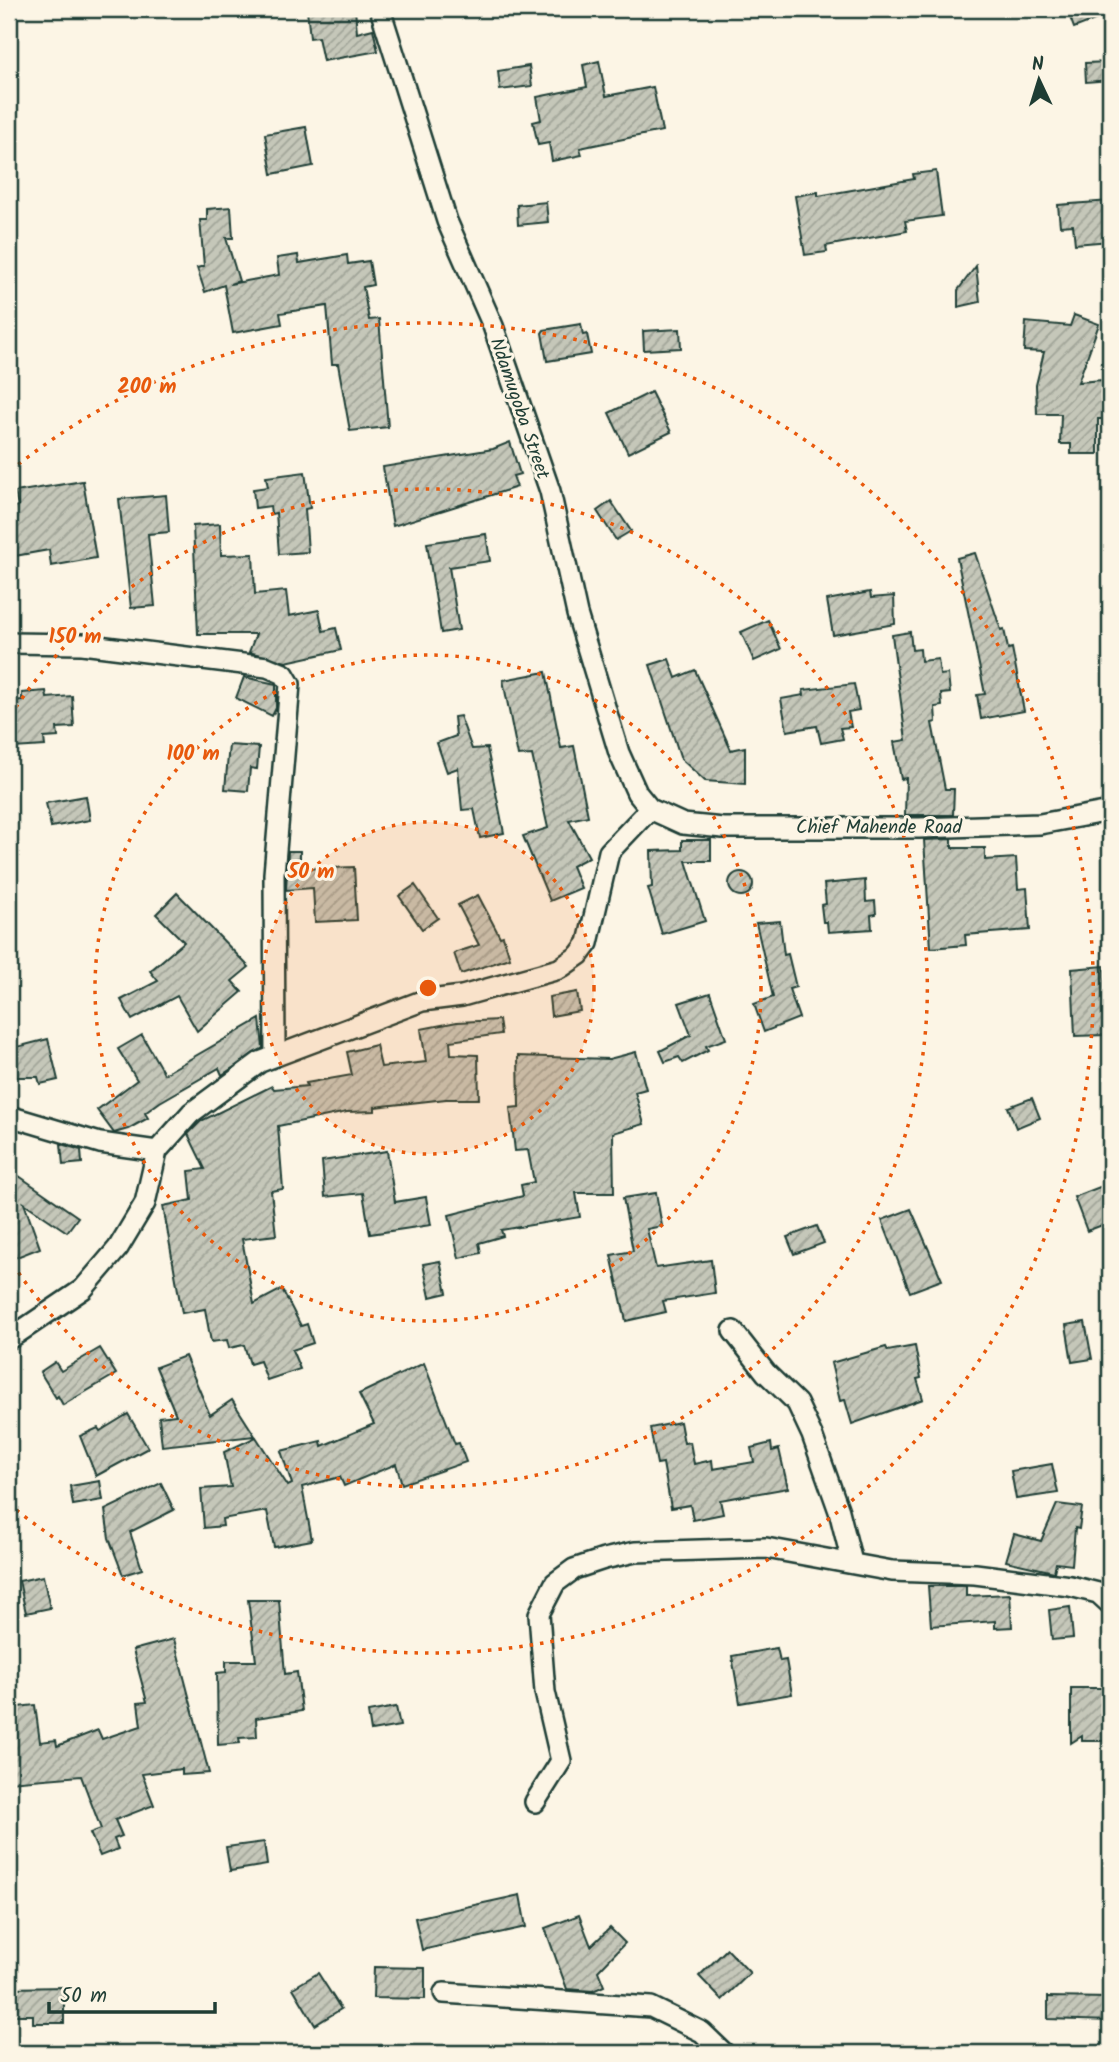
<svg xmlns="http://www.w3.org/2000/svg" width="1119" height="2062" font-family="Kalam,sans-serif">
<defs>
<pattern id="building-hatch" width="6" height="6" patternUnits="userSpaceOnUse" patternTransform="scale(1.75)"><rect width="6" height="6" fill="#c5c7b9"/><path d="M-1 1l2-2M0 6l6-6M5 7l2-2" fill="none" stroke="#9fa397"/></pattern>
</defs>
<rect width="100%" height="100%" fill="#fcf5e5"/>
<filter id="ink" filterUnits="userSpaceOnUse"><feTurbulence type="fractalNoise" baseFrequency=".0143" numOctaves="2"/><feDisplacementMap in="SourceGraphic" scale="14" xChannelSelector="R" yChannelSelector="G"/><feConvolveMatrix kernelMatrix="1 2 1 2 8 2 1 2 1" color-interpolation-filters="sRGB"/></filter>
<g filter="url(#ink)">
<g fill="url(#building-hatch)" stroke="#1f3d34" stroke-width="2">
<polygon points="355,9 357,33 373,29 378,51 323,61 318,37 310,38 307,10"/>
<polygon points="1067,9 1110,9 1110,14 1074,28"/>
<polygon points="599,61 606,96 653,87 662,131 580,148 582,155 552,161 549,143 538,145 533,122 541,120 537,97 587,87 583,65"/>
<polygon points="1110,62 1110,80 1086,82 1085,63"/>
<polygon points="529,66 532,86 500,90 498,71"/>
<polygon points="306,127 313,166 272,174 265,134"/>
<polygon points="936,171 942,216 905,221 907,231 826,246 827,252 805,255 795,196 818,192 818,196 914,179 913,174"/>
<polygon points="1110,201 1110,241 1075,244 1073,225 1060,226 1058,205"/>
<polygon points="546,202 548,222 518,225 517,205"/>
<polygon points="231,207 233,238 226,238 239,281 230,284 279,275 277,258 298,255 299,263 347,255 348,264 369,261 373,285 363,287 369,320 379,319 388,427 350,431 338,364 332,364 327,306 280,313 282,324 233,333 224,285 205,292 197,268 204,266 200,220 207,220 207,209"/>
<polygon points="976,266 980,302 958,307 958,290"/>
<polygon points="1074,315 1099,324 1078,382 1102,380 1105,419 1098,419 1098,454 1071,454 1071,444 1060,444 1061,414 1037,414 1036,385 1044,352 1024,351 1026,322 1070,326"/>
<polygon points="581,324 583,335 587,334 591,354 547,361 542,333 544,330"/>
<polygon points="680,329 681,348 644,350 643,331"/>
<polygon points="651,392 671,432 628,453 609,413"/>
<polygon points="510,442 520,474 513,476 517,487 393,526 383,467 493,449"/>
<polygon points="305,472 310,508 305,509 308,552 279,554 276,513 271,514 270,506 255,508 253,489 268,487 266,477"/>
<polygon points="83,481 96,558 51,566 49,550 9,557 9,508 18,506 15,492"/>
<polygon points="166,495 169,532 148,534 155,606 131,608 119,499"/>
<polygon points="611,501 631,531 616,540 597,511"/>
<polygon points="220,524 221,555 253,554 255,594 286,591 289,616 319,610 323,631 336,628 341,650 286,662 249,652 256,634 198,634 193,526"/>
<polygon points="486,534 490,561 449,567 459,630 441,633 427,543"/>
<polygon points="975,553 1001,630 1004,629 1008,649 1012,648 1024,711 981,719 977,695 985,694 957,558"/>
<polygon points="870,592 871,598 894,596 895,624 833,635 827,600"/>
<polygon points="768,620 781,649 754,661 741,632"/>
<polygon points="910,632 912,650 920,649 921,661 938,659 940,675 948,674 950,693 941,694 942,706 935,707 936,722 932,723 945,789 954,789 953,815 905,815 906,778 901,779 894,742 906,740 892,635"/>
<polygon points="669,659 676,678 695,670 731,750 745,747 745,784 705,781 681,759 650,665"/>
<polygon points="546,672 561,748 574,746 588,816 569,820 589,857 572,866 581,888 550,901 523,836 548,828 532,755 518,756 503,680"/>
<polygon points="244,677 276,684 276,708 272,716 236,698"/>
<polygon points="854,684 859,710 848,712 851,727 840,728 843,739 821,743 817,726 787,731 781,699 804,695 803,690"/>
<polygon points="46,691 47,698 72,696 74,727 57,728 58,737 44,738 45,746 13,748 13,742 9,742 9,718 15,718 14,701 22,700 22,693"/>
<polygon points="460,716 472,749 487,748 504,833 480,838 474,809 462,810 458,768 447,772 437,743 456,736 454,717"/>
<polygon points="229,745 259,747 257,769 250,768 248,791 225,789"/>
<polygon points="86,796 90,820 51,827 46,803"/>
<polygon points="952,839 952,848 985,848 985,860 1016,858 1018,889 1027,888 1030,930 965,935 966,945 931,948 924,840"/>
<polygon points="682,840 711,840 711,861 686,861 705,921 662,934 648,888 652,887 651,851 682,850"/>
<polygon points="288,851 300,851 300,869 354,867 357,920 315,922 313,888 286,890"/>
<circle cx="741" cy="884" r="12"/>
<polygon points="865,880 866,902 875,901 876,914 871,915 872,929 828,932 827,922 823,922 821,905 826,904 824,884"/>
<polygon points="415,885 438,918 422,929 399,896"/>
<polygon points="177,893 249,967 232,981 242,992 197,1031 177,996 132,1020 121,1000 158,981 150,971 184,942 156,914"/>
<polygon points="478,895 500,937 503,936 510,958 461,974 454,953 479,945 458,905"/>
<polygon points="780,921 784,955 788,954 796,987 789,989 799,1018 764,1032 754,1004 773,997 756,923"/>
<polygon points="1104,966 1106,1035 1075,1036 1072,969"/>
<polygon points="577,992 580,1011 551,1016 549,997"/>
<polygon points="710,993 726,1039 706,1046 708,1050 683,1063 679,1057 665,1062 660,1051 691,1035 679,1003"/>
<polygon points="260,1019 263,1048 222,1075 219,1068 160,1102 145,1113 148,1118 128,1129 114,1133 97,1110 137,1080 118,1049 142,1035 164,1074"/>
<polygon points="499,1020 501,1034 450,1041 451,1054 478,1055 479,1099 446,1099 375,1107 375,1111 347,1112 278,1126 283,1189 271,1191 276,1235 242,1239 254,1304 282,1289 301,1326 307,1324 313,1343 292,1350 300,1369 267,1380 260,1361 250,1364 244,1345 229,1348 227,1340 211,1342 205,1309 182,1313 163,1206 192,1200 189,1171 205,1169 188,1134 201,1121 272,1086 274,1089 307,1086 306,1083 352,1075 347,1052 376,1045 381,1067 426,1062 421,1029 457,1022"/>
<polygon points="48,1039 58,1080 40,1084 38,1077 9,1077 9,1049"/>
<polygon points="636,1052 646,1089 635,1092 644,1124 613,1133 614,1193 576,1193 580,1217 501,1230 503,1236 479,1243 481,1253 459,1258 449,1215 523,1196 521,1185 534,1182 528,1150 515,1151 510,1108 519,1107 518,1056 609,1059"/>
<polygon points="1032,1098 1040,1118 1016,1128 1008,1107"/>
<polygon points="61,1144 81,1150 82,1163 63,1165"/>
<polygon points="387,1151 395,1202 426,1197 431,1225 370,1234 363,1193 325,1197 322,1161"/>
<polygon points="9,1169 78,1217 67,1232 24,1203 40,1248 9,1260"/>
<polygon points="1110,1183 1110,1222 1087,1231 1074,1197"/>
<polygon points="656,1193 662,1226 647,1229 656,1268 711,1260 715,1293 663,1301 666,1312 626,1321 611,1255 633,1251 623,1198"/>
<polygon points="911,1209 942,1280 910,1292 882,1220"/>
<polygon points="817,1226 824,1243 794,1254 787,1237"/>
<polygon points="440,1261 447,1293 430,1297 423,1264"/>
<polygon points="1085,1322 1092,1359 1072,1362 1066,1325"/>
<polygon points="915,1346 921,1378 917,1379 923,1399 852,1424 845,1400 840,1401 831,1363 886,1347 888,1351"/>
<polygon points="100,1348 116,1374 63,1405 58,1396 56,1398 40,1372 55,1362 61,1371"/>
<polygon points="185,1356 210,1415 232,1400 255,1436 162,1446 159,1417 176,1415 156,1367"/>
<polygon points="424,1363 455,1444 459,1443 466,1462 402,1484 396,1464 344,1486 340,1477 302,1487 312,1540 274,1547 267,1511 222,1519 223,1526 204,1528 201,1489 231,1487 224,1452 256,1437 288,1486 292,1484 281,1451 321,1441 322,1446 374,1424 359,1394"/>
<polygon points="128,1414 148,1448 96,1476 80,1436 98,1428 100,1431"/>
<polygon points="680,1422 684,1443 690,1442 694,1464 712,1460 713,1469 754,1462 751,1448 771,1443 772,1451 779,1449 788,1488 720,1500 723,1514 693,1520 690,1505 671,1508 663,1463 657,1464 650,1428"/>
<polygon points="1052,1464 1058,1493 1016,1499 1011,1471"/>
<polygon points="100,1481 103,1500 73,1505 70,1486"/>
<polygon points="161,1483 174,1510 130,1532 142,1569 123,1575 109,1538 105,1510"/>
<polygon points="1057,1504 1082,1507 1079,1529 1075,1528 1072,1565 1056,1563 1054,1572 1006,1561 1014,1534 1041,1541"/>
<polygon points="43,1576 50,1608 26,1613 19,1581"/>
<polygon points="928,1586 966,1586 966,1596 1010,1594 1012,1627 995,1628 995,1621 931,1626"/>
<polygon points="248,1600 279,1600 285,1674 297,1672 302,1711 256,1718 257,1737 239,1738 240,1743 218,1745 217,1673 226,1672 226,1661 256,1661"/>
<polygon points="1070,1607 1073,1638 1052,1640 1049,1610"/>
<polygon points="174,1639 209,1773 182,1775 182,1769 142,1774 154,1805 115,1820 122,1836 114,1839 118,1849 100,1856 90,1833 101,1829 81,1776 9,1782 9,1708 35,1705 40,1742 56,1740 57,1746 98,1730 102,1739 141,1726 138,1703 147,1702 133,1650"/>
<polygon points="777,1648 780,1661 786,1660 792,1694 740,1703 732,1656"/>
<polygon points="1071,1688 1110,1688 1110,1712 1105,1712 1105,1741 1082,1741 1082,1736 1071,1743"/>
<polygon points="396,1707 400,1726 371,1731 368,1712"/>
<polygon points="264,1842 267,1865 230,1871 226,1847"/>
<polygon points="520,1895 526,1927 422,1950 415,1918"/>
<polygon points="579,1915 591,1946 610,1928 625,1943 598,1971 604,1986 593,1991 567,1989 545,1928"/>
<polygon points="727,1949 750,1973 722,2000 699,1976"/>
<polygon points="374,1967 425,1968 425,1999 373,1998"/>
<polygon points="318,1973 341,2009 315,2025 293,1988"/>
<polygon points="64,1987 64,2023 33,2023 33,2015 9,2015 9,1988"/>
<polygon points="1048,1997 1110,1998 1110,2021 1048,2019"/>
</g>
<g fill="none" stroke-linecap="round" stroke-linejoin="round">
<defs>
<g id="minor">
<polyline points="380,9 447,221 493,326 550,491 577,614 619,753 637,793 650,809 683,824 723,828 919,828 1040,824 1110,811"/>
<polyline points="9,643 82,644 267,667 284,674 290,684 274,874 275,1055"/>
<polyline points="9,1116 100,1143 157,1151"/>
<polyline points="733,1331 766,1373 797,1403 812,1435 839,1511 852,1562"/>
<polyline points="9,1339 83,1289 118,1248 145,1203 157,1151 191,1113 260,1062 422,1001 462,996 559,969 579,955 588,943 609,852 650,809"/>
<polyline points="535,1802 561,1761 545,1692 539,1614 555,1583 574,1569 604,1559 635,1552 766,1548 892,1571 975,1574 1070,1586 1098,1593 1110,1604"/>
<polyline points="444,1993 651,2007 702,2032 724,2053"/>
</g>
</defs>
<use href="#minor" stroke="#1f3d34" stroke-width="24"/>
<use href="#minor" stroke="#fcf5e5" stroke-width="19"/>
</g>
</g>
<circle cx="428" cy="988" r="166" fill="#e8590c" fill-opacity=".12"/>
<g fill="none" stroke="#e8590c" stroke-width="3.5" stroke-dasharray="3.5 7">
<circle cx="428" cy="988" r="166"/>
<circle cx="428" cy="988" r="333"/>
<path d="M10 716A499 499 0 1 1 10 1260"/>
<path d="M10 471A665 665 0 1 1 10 1505"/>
</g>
<g text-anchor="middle" stroke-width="6" stroke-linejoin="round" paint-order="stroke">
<g font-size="19" fill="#1f3d34" stroke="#fcf5e5">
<text transform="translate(521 408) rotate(71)" y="7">Ndamugoba Street</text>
<text x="879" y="833">Chief Mahende Road</text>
</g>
</g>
<circle cx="428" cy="988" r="10" fill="#e8590c" stroke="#fcf5e5" stroke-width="3.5"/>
<g font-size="21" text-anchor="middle" font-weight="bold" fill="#e8590c" stroke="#fcf5e5" stroke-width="6" stroke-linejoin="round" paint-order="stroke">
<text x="147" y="393">200 m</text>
<text x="75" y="643">150 m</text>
<text x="193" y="760">100 m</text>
<text x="311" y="878">50 m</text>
</g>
<rect width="1119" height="2062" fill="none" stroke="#fcf5e5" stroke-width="35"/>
<rect x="18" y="18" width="1084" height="2027" fill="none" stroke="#1f3d34" stroke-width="2.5" filter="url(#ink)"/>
<g transform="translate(1039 80) rotate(356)" stroke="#fcf5e5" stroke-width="5" paint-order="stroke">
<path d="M0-5L12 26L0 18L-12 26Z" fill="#1f3d34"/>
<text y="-10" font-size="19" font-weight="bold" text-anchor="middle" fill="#1f3d34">N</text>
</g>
<path d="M49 2002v10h166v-10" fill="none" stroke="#1f3d34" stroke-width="3.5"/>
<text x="60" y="2002" font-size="21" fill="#1f3d34" stroke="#fcf5e5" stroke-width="5" paint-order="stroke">50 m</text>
</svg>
